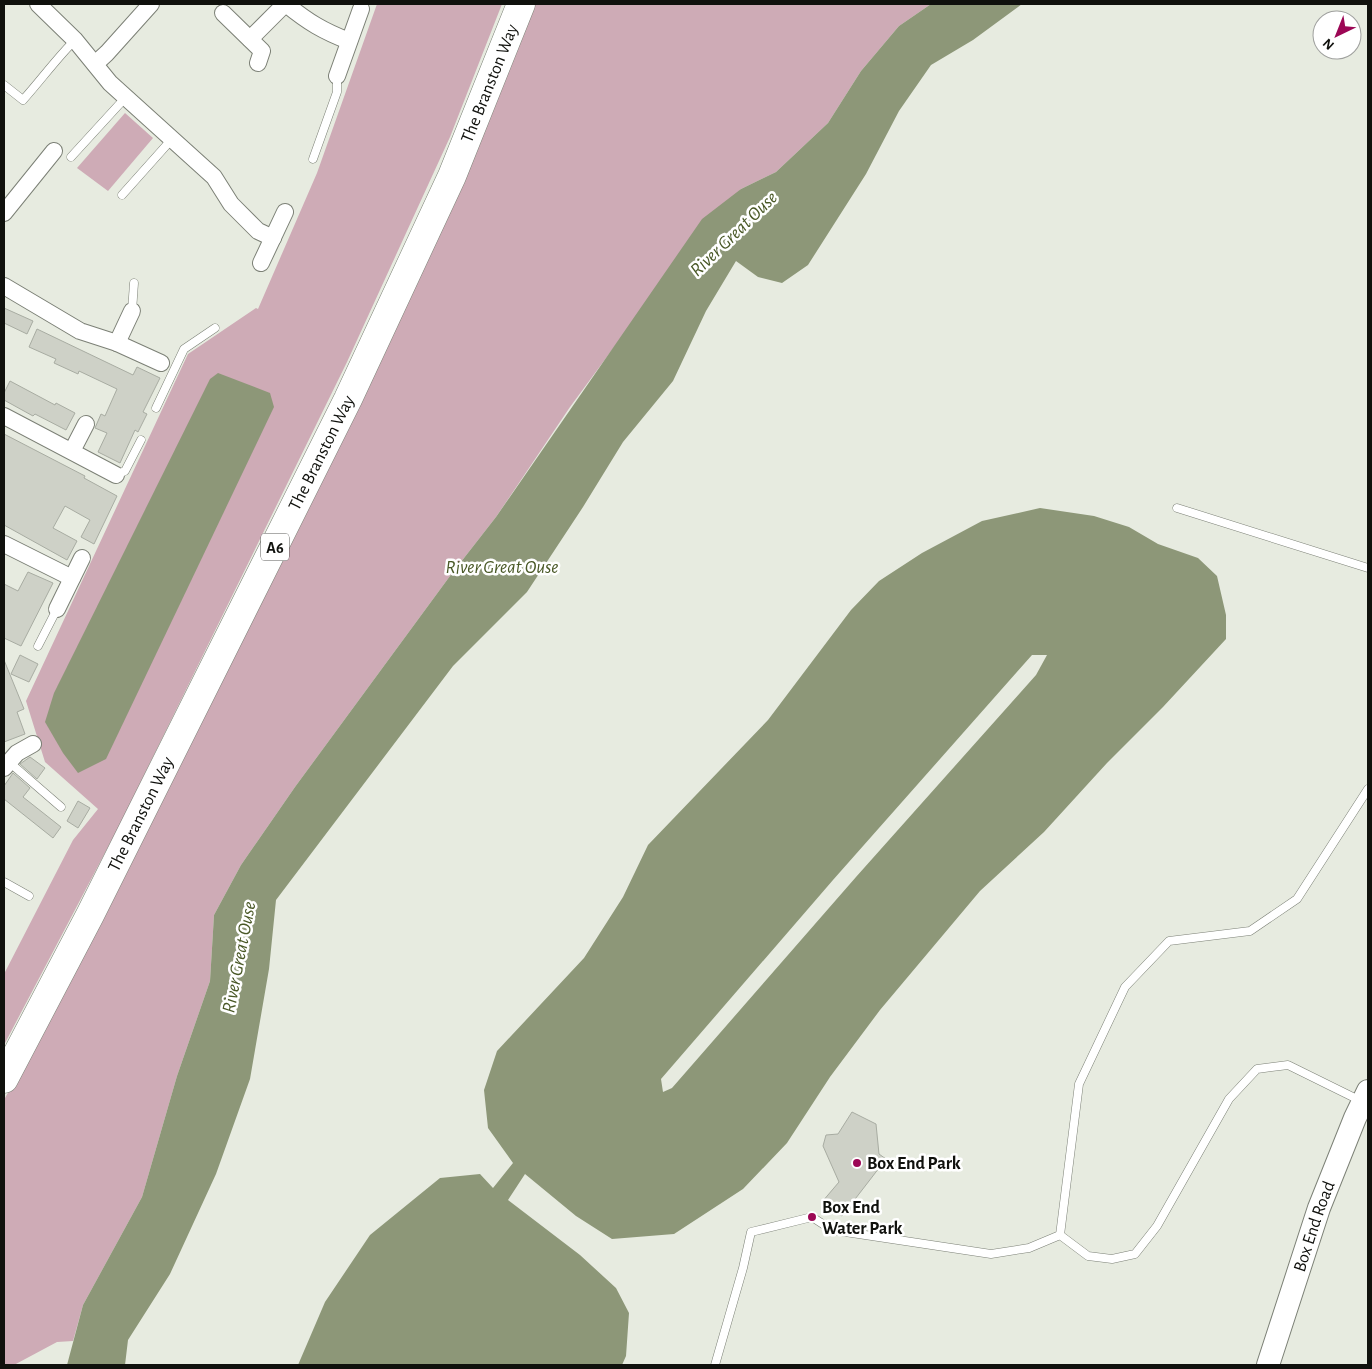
<svg xmlns="http://www.w3.org/2000/svg" width="1372" height="1369" font-family="'Alegreya Sans',sans-serif">
<rect width="100%" height="100%" fill="#e7ebe0"/>
<g fill="#ceabb6">
<polygon points="377,4 502,4 450,137 347,362 119,826 4,1045 4,974 73,840 98,809 45,762 26,701 188,354 256,308 258,309 317,173"/>
<polygon points="528,4 931,4 899,26 861,71 828,123 776,172 741,189 620,339 570,407 496,517 450,576 295,787 241,865 214,915 210,981 177,1076 142,1197 83,1305 73,1341 57,1342 14,1365 4,1365 4,1100 54,1007"/>
<polygon points="125,113 153,138 108,191 77,168"/>
</g>
<g fill="#8d9778" fill-rule="evenodd">
<polygon points="931,4 1022,4 973,40 931,65 899,111 866,174 808,265 782,283 758,277 736,261 706,311 673,381 623,442 583,507 527,592 453,666 276,900 269,969 250,1079 216,1174 170,1274 128,1340 125,1365 67,1365 83,1305 142,1197 177,1076 210,981 214,915 241,865 295,787 450,576 496,517 702,219 741,189 776,172 828,123 861,71 899,26"/>
<polygon points="218,373 270,393 274,407 106,759 78,773 63,753 45,722 54,693 210,379"/>
<path d="M1040 508 1094 516 1129 527 1158 544 1198 558 1217 576 1226 615V639L1163 707 1107 763 1044 832 980 891 880 1010 830 1077 787 1143 743 1189 674 1234 612 1239 576 1216 525 1174 508 1200 580 1255 616 1288 629 1313 626 1356 622 1365H298L325 1302 370 1235 440 1178 480 1174 493 1188 513 1163 488 1128 484 1090 497 1051 584 958 623 897 648 845 768 720 851 610 879 581 922 553 982 521ZM1032 655H1047L1036 675 856 877 672 1088 663 1092 661 1079 833 880Z"/>
</g>
<g fill="#ced1c7" stroke="#a8aca2">
<polygon points="4,308 33,321 27,334 4,323"/>
<polygon points="37,329 133,375 137,367 160,378 143,412 147,414 138,432 135,430 120,463 98,452 107,433 95,428 101,414 105,416 117,389 79,371 78,374 54,363 56,359 29,347"/>
<polygon points="10,381 55,405 56,403 75,413 66,430 35,414 33,416 4,400 4,393"/>
<polygon points="4,434 85,476 84,478 117,496 94,544 81,537 90,520 65,506 53,528 77,541 67,560 4,525"/>
<polygon points="28,572 53,583 21,646 4,638 4,584 18,591"/>
<polygon points="20,655 38,664 29,682 11,674"/>
<polygon points="4,660 24,709 17,712 25,734 4,742"/>
<polygon points="30,757 45,768 37,779 20,764"/>
<polygon points="13,773 30,788 23,797 61,827 53,838 4,799 4,786"/>
<polygon points="78,801 90,808 78,828 67,821"/>
<polygon points="852,1112 876,1124 879,1154 886,1159 842,1216 822,1202 839,1182 823,1146 826,1135 838,1134"/>
</g>
<g fill="none" stroke-linecap="round" stroke-linejoin="round">
<defs>
<g id="lane">
<path d="M4 85 23 100C41 80 56 59 75 40"/>
<polyline points="71,157 125,98"/>
<polyline points="313,159 337,92 337,76"/>
<polyline points="122,195 172,139"/>
<polyline points="132,311 134,283"/>
<polyline points="156,408 184,349 215,328"/>
<polyline points="116,475 125,471 141,440"/>
<polyline points="1177,508 1368,568"/>
<polyline points="38,646 57,609"/>
<polyline points="9,762 61,807"/>
<polyline points="4,882 29,896"/>
<polyline points="1060,1235 1079,1084 1125,987 1169,941 1250,931 1297,899 1368,789"/>
<polyline points="715,1365 743,1268 751,1232 812,1217 832,1230 991,1254 1029,1248 1060,1235 1088,1256 1112,1259 1135,1254 1157,1226 1229,1099 1257,1069 1288,1065 1361,1101"/>
</g>
<g id="street">
<polyline points="38,4 75,40 110,83 214,177 231,204 258,231 273,238"/>
<path d="M286 4C308 22 323 31 349 41"/>
<polyline points="223,13 262,51 258,63"/>
<polyline points="250,39 285,4"/>
<polyline points="95,64 107,53 151,4"/>
<polyline points="337,76 361,9"/>
<polyline points="4,213 54,151"/>
<polyline points="261,263 285,212"/>
<polyline points="4,286 80,331 117,343 161,363"/>
<polyline points="117,343 132,311"/>
<polyline points="4,416 116,475"/>
<polyline points="72,451 86,424"/>
<polyline points="4,544 72,578"/>
<polyline points="57,609 82,558"/>
<polyline points="4,768 17,753 33,744"/>
</g>
<g id="secondary">
<path id="s1" d="M1268 1365 1319 1208 1355 1118 1368 1091"/>
</g>
<g id="highway">
<path id="s2" d="M4 1079 90 915 348 399 452 176 521 4"/>
</g>
</defs>
<use href="#lane" stroke="#7c8076" stroke-width="9"/>
<use href="#street" stroke="#7c8076" stroke-width="18"/>
<use href="#secondary" stroke="#7c8076" stroke-width="24"/>
<use href="#highway" stroke="#7c8076" stroke-width="29"/>
<use href="#lane" stroke="#fff" stroke-width="8"/>
<use href="#street" stroke="#fff" stroke-width="16"/>
<use href="#secondary" stroke="#fff" stroke-width="22"/>
<use href="#highway" stroke="#fff" stroke-width="28"/>
</g>
<g fill="#9c0755" stroke="#fff" stroke-width="2">
<circle cx="857" cy="1163" r="5"/>
<circle cx="812" cy="1217" r="5"/>
</g>
<g text-anchor="middle" stroke-width="5" stroke-linejoin="round" paint-order="stroke">
<rect fill="#fff" stroke="#585856" stroke-width="1" x="261" y="533.5" width="28" height="27" rx="4"/>
<g font-size="16" font-weight="bold" fill="#10110d">
<text x="275" y="553">A6</text>
</g>
<g font-size="18" fill="#10110d" stroke="#fff">
<text dy="6" stroke="none"><textPath href="#s2" startOffset="1108">The Branston Way</textPath></text>
<text dy="6" stroke="none"><textPath href="#s2" startOffset="702">The Branston Way</textPath></text>
<text dy="6" stroke="none"><textPath href="#s2" startOffset="298">The Branston Way</textPath></text>
<text dy="6" stroke="none"><textPath href="#s1" startOffset="146">Box End Road</textPath></text>
</g>
<g font-size="18" font-weight="bold" fill="#10110d" stroke="#fff" text-anchor="start">
<text x="867" y="1169">Box End Park</text>
<text x="822" y="1213">Box End<tspan x="822" dy="21">Water Park</tspan></text>
</g>
<g font-size="19" font-style="italic" fill="#495826" stroke="#fff">
<text transform="translate(733 233) rotate(-44)" y="7">River Great Ouse</text>
<text x="502" y="573">River Great Ouse</text>
<text transform="translate(238 957) rotate(-79)" y="7">River Great Ouse</text>
</g>
</g>
<rect width="1372" height="1369" fill="none" stroke="#10110d" stroke-width="10"/>
<g transform="translate(1337 35) rotate(223)"><circle r="24" fill="#ffffff" stroke="#9fa09e"/>
<path d="M0-4L9 19L0 12L-9 19Z" fill="#9c0755"/>
<text y="-8" font-size="14" font-weight="bold" text-anchor="middle" fill="#10110d">N</text>
</g>
</svg>
